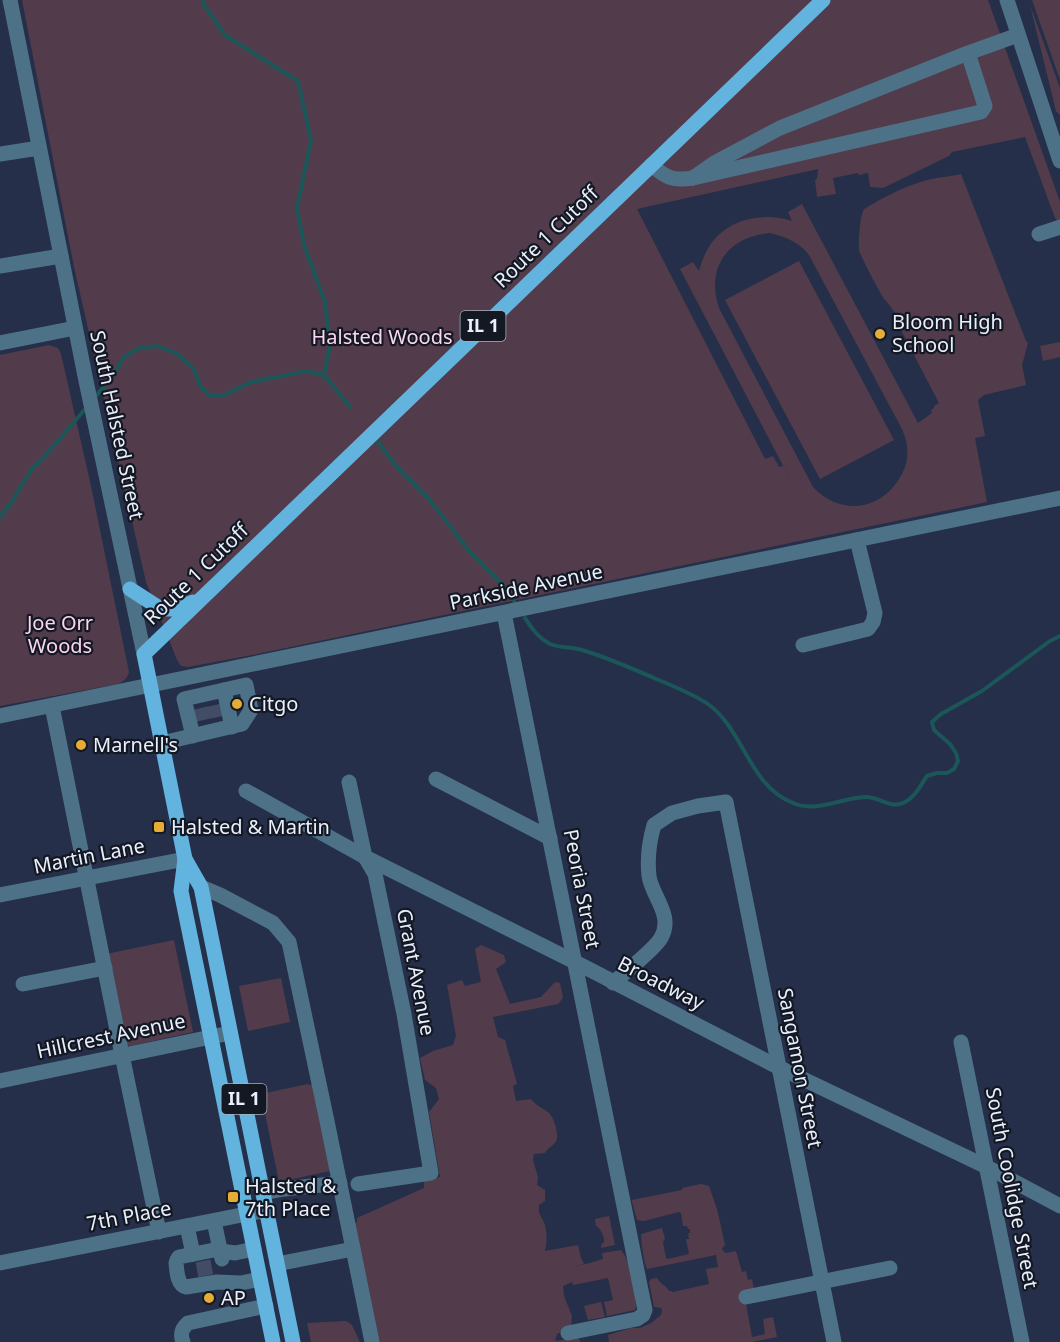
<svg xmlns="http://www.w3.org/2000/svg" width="1060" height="1342" font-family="'Noto Sans',sans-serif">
<rect width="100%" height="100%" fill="#252f49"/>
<g fill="#523c4b" fill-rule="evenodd">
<path d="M22 0H988L1060 202V220L1058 221 1055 218 1025 137 952 152 949 156 883 188 870 187 868 173 859 175 858 173 833 178 836 194 817 197 815 180 817 179 818 169 637 209 765 459 773 456 779 467 783 466 799 496 680 269 693 262 699 271C701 264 703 258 706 252 722 220 760 211 792 221L788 212 802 204 918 423 932 413 931 410 934 408V406L939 403 902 332C901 319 893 309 885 300 881 295 860 255 859 250 858 241 860 216 864 209 882 198 903 187 924 181 936 177 949 177 961 174L1026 341 1028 343 1022 365 1026 385 984 395 978 400 985 436 975 438 987 502 257 654 188 667 181 666 177 660 146 582 74 267ZM770 233C786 237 799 242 809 255L902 429C904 435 907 441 907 447 909 462 903 475 894 486 872 513 836 512 813 487L719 308C705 267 729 236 770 233Z"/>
<polygon points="1032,0 1060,0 1060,80"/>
<polygon points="1030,5 1060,88 1060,115 1056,111"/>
<polygon points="799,261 894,440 820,479 725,300"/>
<polygon points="1060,342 1060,357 1043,361 1040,346"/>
<path d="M49 345 58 348 61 354 91 486 129 672C127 679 124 681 118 684L0 706V355Z"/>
<polygon points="174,940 193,1032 130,1046 125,1044 106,954"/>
<path d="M481 945 504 955 506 962 496 969 510 1004 541 997 555 982 560 983 563 998 558 1004 493 1017 498 1037 505 1040 517 1084 513 1086 516 1101 531 1099C542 1113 551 1106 556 1128 556 1131 558 1134 557 1138 556 1145 548 1147 545 1153L534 1154 533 1160 538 1177 537 1185 545 1190V1201L539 1205C538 1217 542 1215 545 1225 547 1233 547 1243 545 1251L578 1245 581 1258 584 1264 567 1268 590 1263 603 1259 602 1253 621 1250C631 1262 635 1291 636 1307L635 1310 607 1316 604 1302 613 1300 608 1278 573 1285 572 1282 563 1286 564 1296 572 1316 571 1327 557 1334 555 1341 578 1338 581 1342H377L355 1223 357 1222V1218L424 1188V1181L440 1177 429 1112 439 1099 436 1088 425 1080 420 1058 433 1051 453 1045 456 1036 447 985 462 980 465 986 481 982 475 949Z"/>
<polygon points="281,978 290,1022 248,1031 239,986"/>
<polygon points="308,1084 309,1085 314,1084 330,1171 279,1182 261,1094"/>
<path d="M701 1184 709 1186 717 1209 725 1245 722 1248 723 1251 726 1253 736 1251 742 1272 746 1271 748 1280 752 1279 754 1290 744 1293 752 1337 765 1334 763 1319 773 1317 777 1337 752 1342H609L608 1335 631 1328H640L651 1323 661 1315 662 1311 661 1308 654 1307 649 1282 651 1279 657 1278C660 1284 666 1285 668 1290L673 1292 709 1284 706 1269 718 1267 716 1255 647 1269C644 1263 641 1242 641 1234L662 1228 665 1239 663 1242 666 1258 668 1259 689 1254 686 1239H689L688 1233H690V1229H688L687 1226H683L681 1213 679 1212 644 1221 637 1220 632 1202V1200L682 1190V1188Z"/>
<path d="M609 1216 615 1245 601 1248 602 1243H604C605 1238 601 1228 596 1226L595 1219Z"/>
<polygon points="601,1302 605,1317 588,1320 584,1306"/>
<polygon points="346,1321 352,1325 360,1342 311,1342 307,1323"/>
</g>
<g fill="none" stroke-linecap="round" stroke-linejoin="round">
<g stroke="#1b5658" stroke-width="4">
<polyline points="204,0 204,5 225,35 298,81 311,140 297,208 304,245 325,302 330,345 324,375"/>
<polyline points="95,397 112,377 124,357 139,348 157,346 178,354 194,369 200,386 210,395 224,395 251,382 307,371 324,375 350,407"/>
<polyline points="378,442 397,467 429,499 469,551 507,589 514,601"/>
<polyline points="0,517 11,503 31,470 52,448 86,408"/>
<path d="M525 618C531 628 540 639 550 644 560 648 572 647 582 650 606 657 631 668 654 678 673 686 691 693 708 704 744 730 749 786 793 803 816 813 841 798 865 797 879 796 889 809 903 803 915 798 920 786 927 776L937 773H947L954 769 958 761 956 753 950 744 934 730 932 722 941 714 982 691 1050 641 1060 636"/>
</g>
<g stroke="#424c64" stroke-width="15" stroke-dasharray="15 8" stroke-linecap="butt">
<polyline points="215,705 218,717"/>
<polyline points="201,708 204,720"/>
<polyline points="203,1261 206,1277"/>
</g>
<g stroke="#4d7287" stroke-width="15">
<polyline points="10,0 86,381 144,654"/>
<polyline points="1007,0 1060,161"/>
<polyline points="968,53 985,106 981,112 693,178 716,162 780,128 968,53 1018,35"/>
<polyline points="0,154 39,148"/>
<path d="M651 165C667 178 672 181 693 178"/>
<polyline points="1039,234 1060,227"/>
<polyline points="0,266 61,256"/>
<polyline points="0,343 75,328"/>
<polyline points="504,613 645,1310 643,1315 637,1319 568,1333"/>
<polyline points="803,645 868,629 873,622 875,613 857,540"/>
<polyline points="224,690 232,727"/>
<polyline points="52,706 122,1055 159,1232"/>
<polyline points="0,716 1060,498"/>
<polyline points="162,743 242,724 251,710 246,685 184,699 193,736"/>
<polyline points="436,779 550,838"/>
<polyline points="349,782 365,857 375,874 404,1014 431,1173 358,1184"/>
<polyline points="246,791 365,857 575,962 778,1067 987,1167 1060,1206"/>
<polyline points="201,887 220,895 273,923 289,942 327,1121 372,1342"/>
<polyline points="0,895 185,859"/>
<path d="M613 983C625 972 654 950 661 938 674 915 652 897 649 876 647 858 649 842 654 825L672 813 698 806 726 802 834 1342"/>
<polyline points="23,984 105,968"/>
<polyline points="961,1042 1022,1342"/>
<polyline points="0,1081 230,1033"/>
<polyline points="263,1193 284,1189 340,1183"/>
<polyline points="214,1221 222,1259"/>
<polyline points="187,1226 193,1254"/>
<path d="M254 1249 235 1253 214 1250 179 1257 177 1260 176 1263C177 1271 177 1285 186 1287L217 1282 241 1283 260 1279"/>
<polyline points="0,1263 267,1210"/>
<polyline points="277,1264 353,1249"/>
<polyline points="746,1297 890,1268"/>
<path d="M183 1342C180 1334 181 1329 188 1323L266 1306"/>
</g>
<g stroke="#62b4df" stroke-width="15">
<polyline points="130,589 161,609 175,609 193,602"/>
<polyline points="185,859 181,891 273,1342"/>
<polyline points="293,1342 201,887 185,859 144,654 823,0"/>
</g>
</g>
<g fill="#e5ad35" stroke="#131823" stroke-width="2">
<circle cx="880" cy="334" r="6"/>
<circle cx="237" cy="704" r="6"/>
<circle cx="81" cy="745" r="6"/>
<rect x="153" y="821" width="12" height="12" rx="3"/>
<rect x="227" y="1191" width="12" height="12" rx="3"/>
<circle cx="209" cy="1298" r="6"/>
</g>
<g text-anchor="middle" stroke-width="4.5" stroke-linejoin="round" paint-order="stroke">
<g fill="#131823" stroke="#a9aebc" stroke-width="1.5">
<rect x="460.5" y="311" width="45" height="30" rx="4.5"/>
<rect x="221.5" y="1084" width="45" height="30" rx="4.5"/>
</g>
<g font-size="18" font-weight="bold" fill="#e9effd">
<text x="483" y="332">IL 1</text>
<text x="244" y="1105">IL 1</text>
</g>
<g font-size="20" fill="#e9effd" stroke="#131823">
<text transform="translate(546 237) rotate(-44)" y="7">Route 1 Cutoff</text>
<text transform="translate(117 425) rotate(78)" y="7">South Halsted Street</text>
<text transform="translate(196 574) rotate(-44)" y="7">Route 1 Cutoff</text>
<text transform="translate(526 587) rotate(-12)" y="7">Parkside Avenue</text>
<text transform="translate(89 856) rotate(-11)" y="7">Martin Lane</text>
<text transform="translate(582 889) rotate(79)" y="7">Peoria Street</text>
<text transform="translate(416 972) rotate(79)" y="7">Grant Avenue</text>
<text transform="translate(661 983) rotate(27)" y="7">Broadway</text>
<text transform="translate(111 1036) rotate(-12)" y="7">Hillcrest Avenue</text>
<text transform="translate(800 1068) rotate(79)" y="7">Sangamon Street</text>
<text transform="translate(1012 1188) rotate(79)" y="7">South Coolidge Street</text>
<text transform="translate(129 1216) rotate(-11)" y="7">7th Place</text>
</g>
<g font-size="20" fill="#e9effd" stroke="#131823" text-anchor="start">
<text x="892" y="329">Bloom High<tspan x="892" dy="23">School</tspan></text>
<text x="249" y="711">Citgo</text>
<text x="93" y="752">Marnell's</text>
<text x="171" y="834">Halsted &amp; Martin</text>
<text x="245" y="1193">Halsted &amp;<tspan x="245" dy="23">7th Place</tspan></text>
<text x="221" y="1305">AP</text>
</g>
<g font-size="20" fill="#fcd6f0" stroke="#131823">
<text x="382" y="344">Halsted Woods</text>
<text x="60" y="630">Joe Orr<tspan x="60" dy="23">Woods</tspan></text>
</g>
</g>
</svg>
